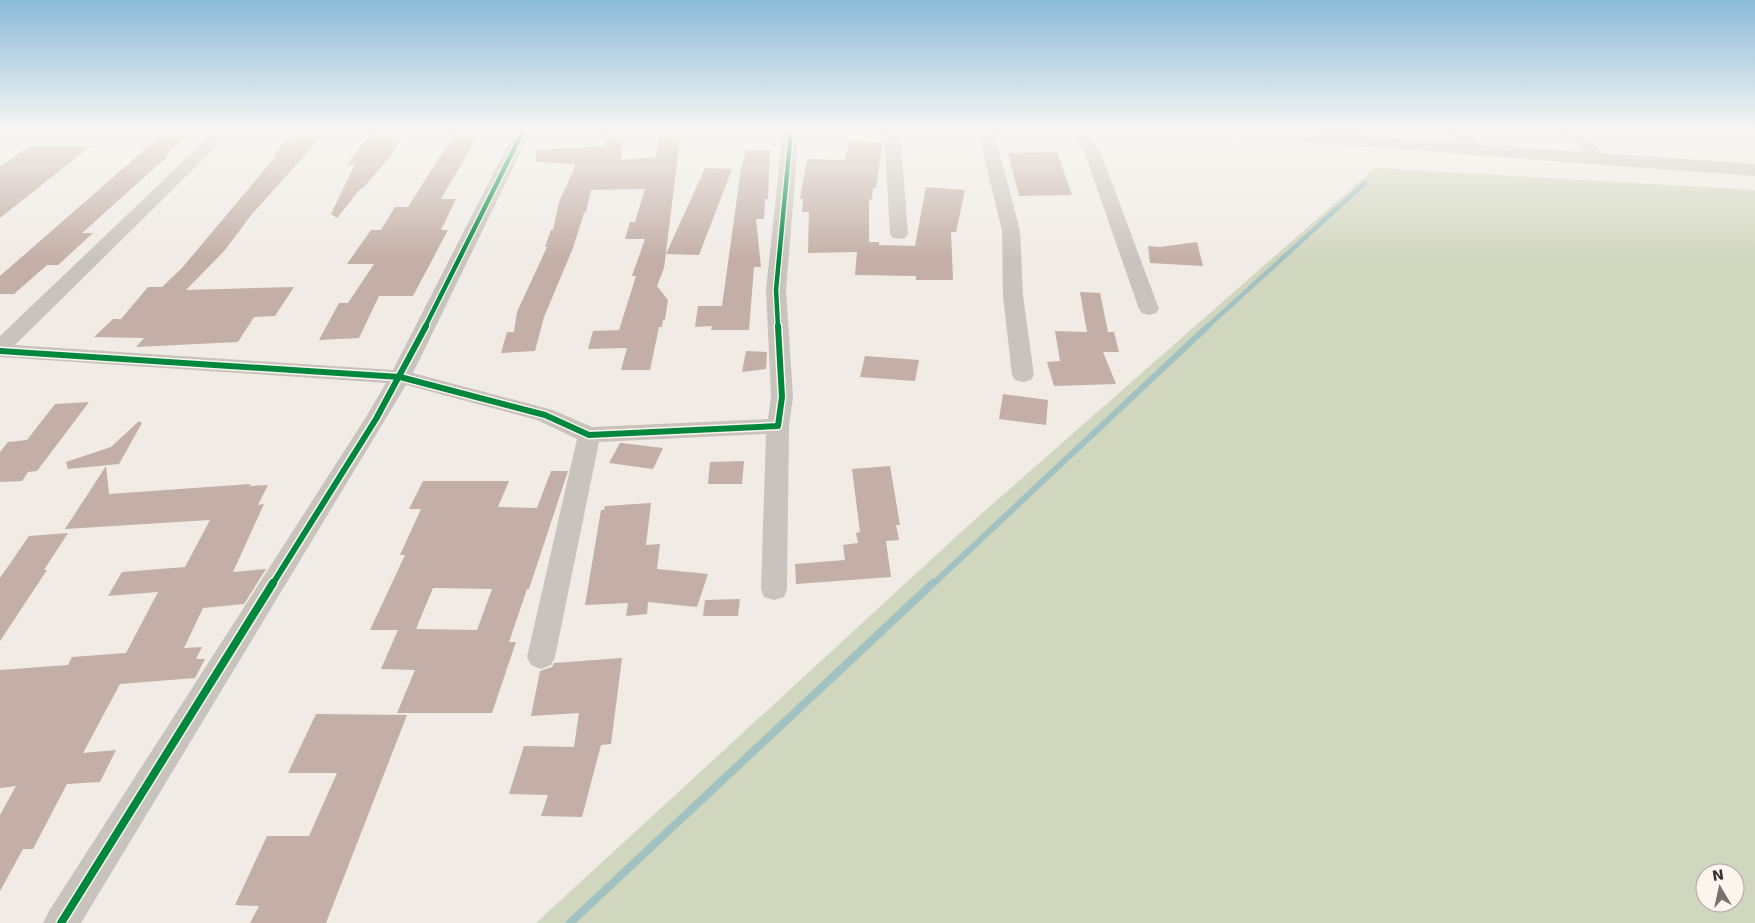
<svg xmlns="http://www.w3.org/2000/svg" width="1755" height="923" font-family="'DejaVu Sans',sans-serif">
<rect width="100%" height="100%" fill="#f0ebe5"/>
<path fill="#d1d6bf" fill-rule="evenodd" d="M1375 168 1755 190V923H536L971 523ZM1705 873H1735V903H1705Z"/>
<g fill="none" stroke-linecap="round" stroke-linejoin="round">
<polyline stroke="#a1c2c1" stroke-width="4.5" points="1207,327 1365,183"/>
<polyline stroke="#a1c2c1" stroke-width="6" points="932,585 1208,326"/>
<polyline stroke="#a1c2c1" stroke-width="8" points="570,923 933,583"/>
</g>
<g fill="#c3afa7" fill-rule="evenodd">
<polygon points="166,131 193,131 164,157 167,157 82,233 93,233 58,265 47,265 14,294 0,294 0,276"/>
<polygon points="295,131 327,131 252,214 225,250 186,290 294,287 275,316 254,317 238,342 136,347 144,338 94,337 113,319 121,319 148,287 162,287 182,268 276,156 273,156"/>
<polygon points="381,131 407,131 389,158 363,188 361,188 337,218 331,214 355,164 347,165 370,134 379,134"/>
<polygon points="456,131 481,131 441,199 456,199 441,230 448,230 413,296 379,296 359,338 319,340 339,303 348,303 374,264 347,264 371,230 381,230 395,207 408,207"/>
<polygon points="606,131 624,131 621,160 656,157 660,131 681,131 664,268 657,286 668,300 665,320 663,320 662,327 659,327 650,370 621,370 627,348 588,349 593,331 619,330 636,276 632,276 645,239 625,239 630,222 635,222 645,189 591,190 586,212 584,213 573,248 544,317 535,351 501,353 507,332 514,332 517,312 547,247 545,247 551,230 553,230 559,202 576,164 536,162 536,150 604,146"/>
<polygon points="849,141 883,142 876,188 873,188 872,200 869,199 869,242 879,242 879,245 915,246 926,187 965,190 956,232 951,232 953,280 916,280 916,276 855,275 857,252 808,253 809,212 802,212 803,199 800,199 807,159 845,160"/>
<polygon points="29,146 91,146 0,218 0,167"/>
<polygon points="746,150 770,150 768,199 765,199 764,219 756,219 761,267 754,267 749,330 711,330 712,326 695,327 698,306 722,306 741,169"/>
<polygon points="1057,152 1072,195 1019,196 1008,153"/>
<polygon points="705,168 732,169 699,255 666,254"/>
<polygon points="1197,242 1203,266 1150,263 1148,246 1160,247"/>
<polygon points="1080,292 1100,293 1108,332 1114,332 1119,352 1103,352 1116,384 1054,386 1047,362 1060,361 1055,331 1087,332"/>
<polygon points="746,351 767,352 766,369 742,372"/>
<polygon points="865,356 919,360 915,381 860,377"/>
<polygon points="1003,394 1048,400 1046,425 999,419"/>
<polygon points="89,402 37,471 28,472 22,481 0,482 0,452 8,442 27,440 55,404"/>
<polygon points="139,421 142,423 119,464 68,469 66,462 111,447"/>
<polygon points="620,443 621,443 663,448 653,469 609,463"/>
<polygon points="744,461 742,484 708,484 710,462"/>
<polygon points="106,466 109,494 251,484 249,486 268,485 258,505 264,504 233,572 266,569 244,604 203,608 184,648 202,647 196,659 205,659 195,678 120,684 83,753 116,750 100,782 67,784 33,849 23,849 0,891 0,815 16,786 0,788 0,670 68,665 72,657 126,653 158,592 108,596 122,572 185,567 210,520 65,529"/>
<polygon points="890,466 900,525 896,525 899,540 886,541 891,577 796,584 795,564 845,560 843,545 858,543 856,533 860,532 852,469"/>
<path d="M551 471H568L529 589H527L509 642H516L492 713H397L415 670 381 669 398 630H370L405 555H400L421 509H409L423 481H509L498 507 537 508ZM433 588 492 589 477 630 416 629Z"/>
<polygon points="651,503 646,545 660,544 657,569 708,574 697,607 648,602 647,614 626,616 628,603 585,605 601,510 604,510 605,506"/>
<polygon points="68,533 44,570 47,570 0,641 0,578 29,536"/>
<polygon points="740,599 738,616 703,616 705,600"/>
<polygon points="622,658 611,744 601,745 582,817 541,816 548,795 509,794 524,746 574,747 579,713 531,716 540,671 552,667 554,663"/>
<polygon points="316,714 407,715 326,923 250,923 259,906 235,905 267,836 309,836 337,773 288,773"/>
</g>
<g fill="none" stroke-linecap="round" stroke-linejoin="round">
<g fill="#c9c3be" fill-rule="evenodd">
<polygon points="215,131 232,131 15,345 393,370 515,131 531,131 413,373 553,410 592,427 768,419 771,397 766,290 783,131 799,131 786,290 793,397 789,426 787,589 784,597 774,600 764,597 761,589 766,434 599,442 555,657 551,665 541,669 531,665 527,657 577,439 537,420 406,385 81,923 43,923 49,911 366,417 386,383 0,357 0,336"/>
<polygon points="884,131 900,131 908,234 905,238 899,239 893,238 890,234"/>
<polygon points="978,131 994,131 1020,231 1023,296 1034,375 1031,380 1023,382 1015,380 1012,375 1003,296 1002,231"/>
<polygon points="1070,131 1086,131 1100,151 1159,309 1156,313 1149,315 1142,313 1139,309 1084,151"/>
<polygon points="1449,131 1466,131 1484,150 1482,153 1470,153"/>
<polygon points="1562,131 1579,131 1610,159 1608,162 1596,162"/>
</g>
<polygon fill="#c9c3be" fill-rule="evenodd" points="1212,131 1296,131 1755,164 1755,176 1221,136 1215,135"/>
<defs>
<g id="cycleway-far2">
<polyline points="425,327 523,131"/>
<polyline points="778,327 776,290 791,131"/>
</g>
<g id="cycleway-far1">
<polyline points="0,351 400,377 545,415 589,435 778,426 782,397 778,326"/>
<polyline points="272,585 376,419 426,326"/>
</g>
<polyline id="cycleway" points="61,923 273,583"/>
</defs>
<use href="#cycleway-far2" stroke="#fbf5ee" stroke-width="7"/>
<use href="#cycleway-far1" stroke="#fbf5ee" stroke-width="9"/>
<use href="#cycleway" stroke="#fbf5ee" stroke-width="11"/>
<use href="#cycleway-far2" stroke="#00873e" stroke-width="4.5"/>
<use href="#cycleway-far1" stroke="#00873e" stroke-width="6"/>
<use href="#cycleway" stroke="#00873e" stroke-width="8"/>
</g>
<linearGradient id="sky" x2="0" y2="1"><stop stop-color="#8bbad8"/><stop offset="0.5" stop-color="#f8f6f3"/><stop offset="1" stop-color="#f8f6f3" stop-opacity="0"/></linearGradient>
<rect width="1755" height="260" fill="url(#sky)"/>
<g transform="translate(1720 888) rotate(351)"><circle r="24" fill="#fbf5ee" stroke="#aea6a0"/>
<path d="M0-4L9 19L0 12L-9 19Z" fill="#7a716c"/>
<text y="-8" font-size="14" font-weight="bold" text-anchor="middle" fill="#3b302b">N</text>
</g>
</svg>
